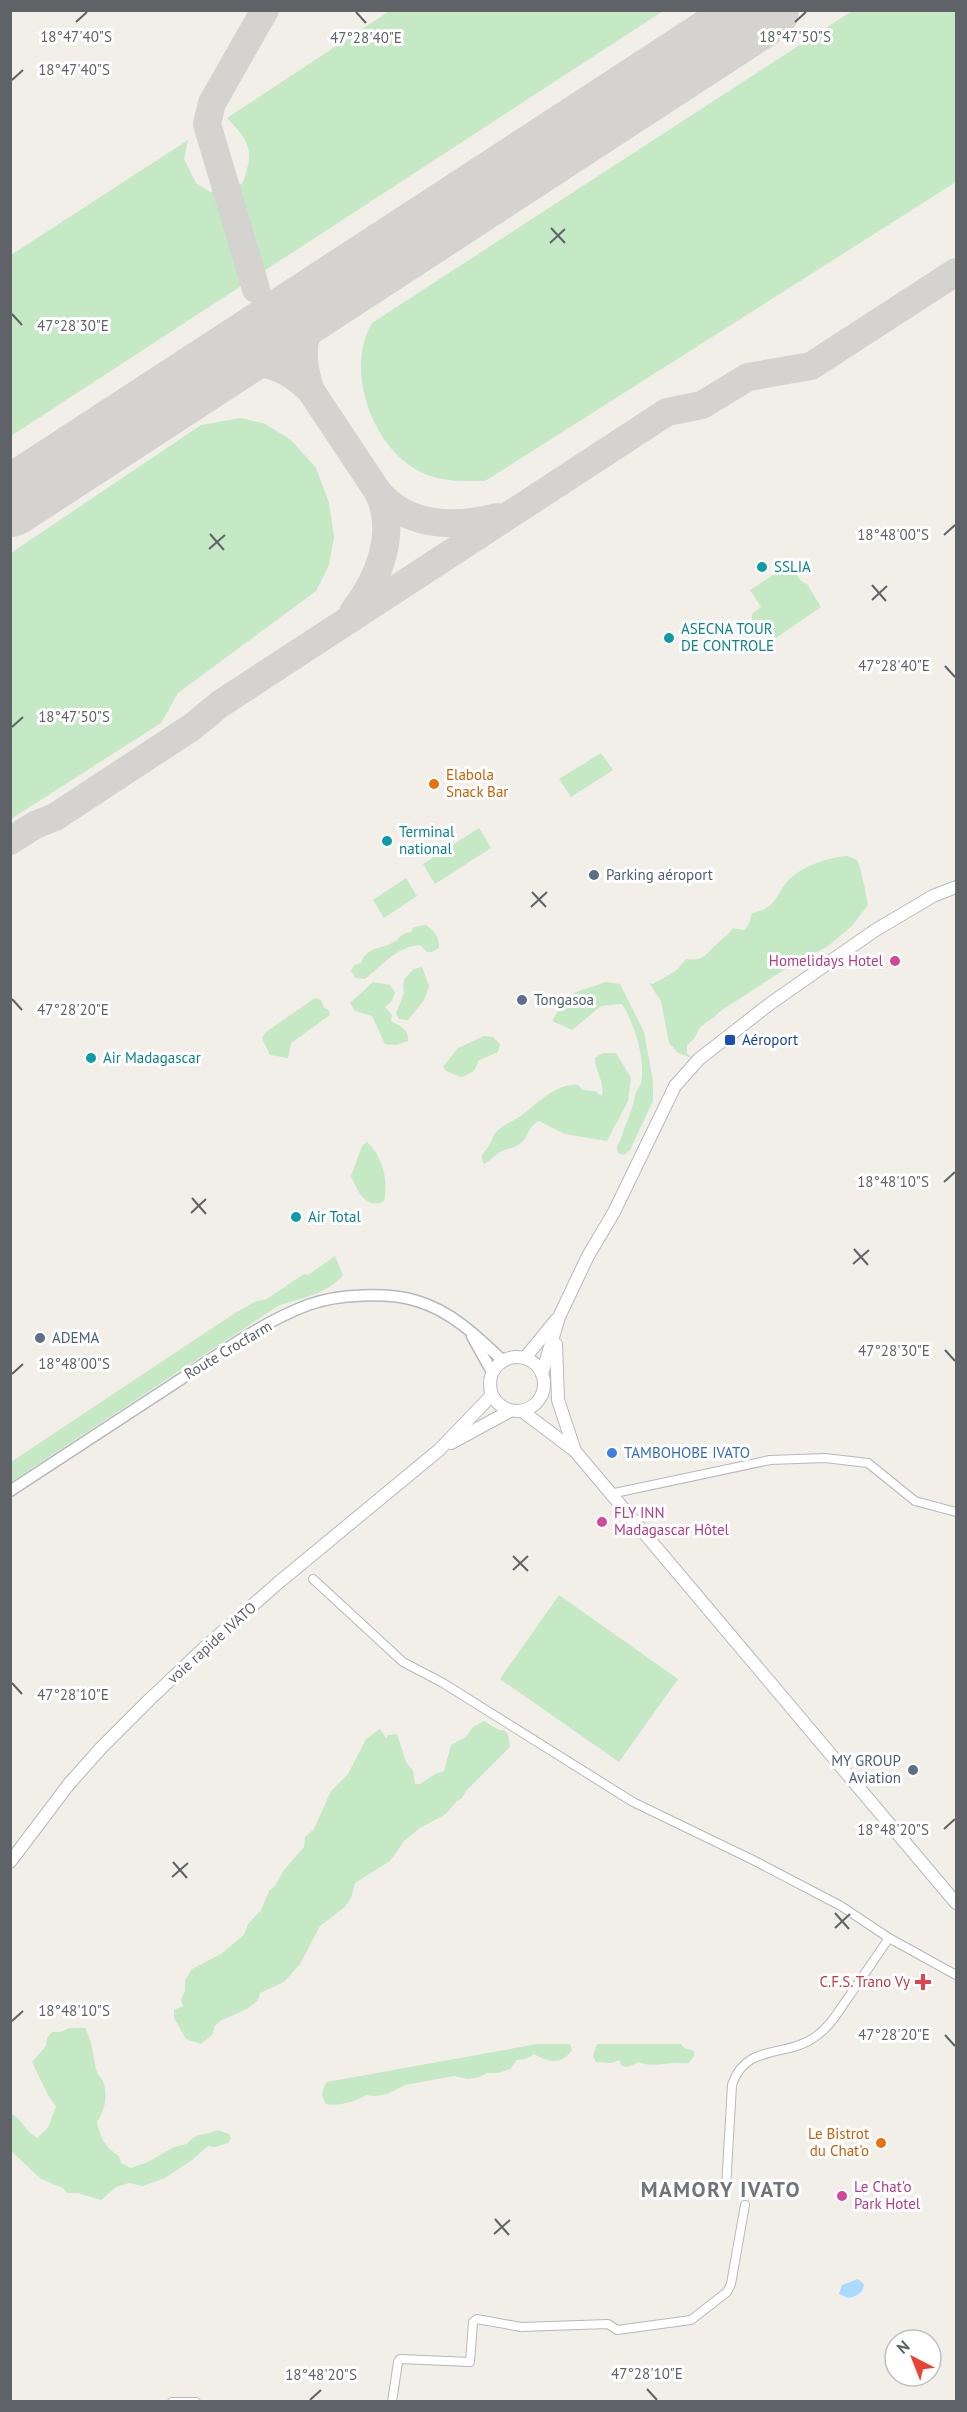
<svg xmlns="http://www.w3.org/2000/svg" width="967" height="2412" font-family="'PT Sans',sans-serif">
<rect width="100%" height="100%" fill="#f1efe8"/>
<g fill="#c5e8c5">
<path d="M391 10 663 11 11 436V255L188 140 184 159 196 183 210 192 226 190 243 183C254 150 251 143 227 118Z"/>
<path d="M852 11H956V182L485 481C469 481 450 482 434 477 377 461 342 374 372 323Z"/>
<polygon points="241,418 265,424 291,440 316,468 329,503 334,537 329,565 316,591 178,693 161,723 11,819 11,553 201,425"/>
<polygon points="790,564 801,581 807,584 821,607 773,640 768,640 752,619 752,614 761,607 750,590"/>
<polygon points="601,753 613,770 571,797 559,779"/>
<polygon points="479,828 491,848 435,884 423,864"/>
<path d="M847 856C850 857 855 859 857 860 860 863 867 898 868 905L852 926 827 947 793 964 719 1012C713 1020 709 1019 703 1025 695 1031 699 1037 687 1045V1053L692 1058 678 1053 669 1043 661 1001 649 983 653 984 677 970 686 959C705 962 706 953 719 942 724 937 728 935 733 928L744 930 749 924 752 913C774 909 775 898 786 883 799 867 828 857 847 856Z"/>
<polygon points="406,878 417,896 384,918 373,900"/>
<path d="M426 925C435 932 439 936 439 948L432 952H427L420 945C397 946 382 966 365 979L356 978 351 971 354 965 361 963C368 945 382 950 394 942 402 937 399 934 411 932L414 927Z"/>
<polygon points="422,967 429,986 424,1000 408,1020 399,1019 396,1014 404,993 403,985 405,978 414,969"/>
<path d="M373 982 390 985 395 992 392 1001 385 1007 392 1015 391 1021C400 1026 409 1029 408 1041L397 1045 385 1044 372 1016 355 1011 350 1003Z"/>
<path d="M606 982 620 984 644 1032 653 1081V1101L630 1150 624 1155 618 1153 617 1146C623 1138 622 1131 627 1122 631 1111 633 1106 635 1095 636 1091 640 1087 641 1083 646 1060 634 1022 622 1004L601 1006 572 1030 552 1021 565 999 576 992Z"/>
<polygon points="315,998 321,1000 324,1008 328,1009 330,1015 291,1043 288,1058 270,1055 262,1038 266,1032"/>
<path d="M484 1036 493 1037 500 1044 498 1052 478 1061C476 1072 470 1074 461 1077L446 1071 443 1067 458 1048Z"/>
<path d="M603 1053H616L631 1078 628 1101 607 1141 565 1134 539 1121C528 1126 529 1136 521 1143 515 1148 510 1148 504 1150 497 1153 490 1161 484 1164 478 1154 486 1152 490 1144 493 1139 492 1136 497 1131 503 1125 513 1121 521 1116 536 1104 558 1082 578 1085L583 1090 595 1091 602 1096C605 1081 595 1072 595 1058Z"/>
<path d="M367 1142C382 1156 389 1181 384 1201 366 1211 357 1190 351 1176L362 1146Z"/>
<path d="M335 1256 343 1275C328 1294 300 1298 278 1306L11 1482V1462L232 1315 256 1301 265 1300 304 1274 308 1275Z"/>
<polygon points="559,1595 678,1679 619,1762 500,1679"/>
<polygon points="484,1721 499,1730 504,1730 508,1735 510,1747 466,1791 462,1798 456,1802 446,1814 420,1828 404,1841 390,1861 355,1883 351,1898 345,1907 320,1926 300,1964 284,1982 260,1993 258,2000 247,2009 220,2021 214,2027 213,2034 201,2044 186,2039 174,2018 174,2010 183,2006 181,2000 185,1991 185,1980 192,1969 221,1954 244,1935 248,1924 261,1910 269,1891 275,1886 284,1870 304,1847 305,1837 314,1829 331,1791 348,1774 366,1739 380,1729 386,1738 388,1735 397,1734 406,1762 413,1771 415,1784 420,1784 435,1774 444,1771 451,1745 466,1737 473,1727"/>
<path d="M69 2028H85C92 2041 93 2055 96 2069 97 2074 101 2077 103 2081 108 2096 105 2110 97 2122 101 2140 105 2147 119 2156L121 2163 131 2168 148 2162 174 2147 187 2144C196 2132 205 2136 218 2130L229 2134 231 2138 228 2143 214 2147 208 2146 192 2160 165 2178 143 2186 129 2183 116 2187 101 2200 78 2193H67L63 2188 41 2179 11 2151V2115H14C23 2122 26 2132 37 2138L48 2128 56 2106 48 2095 32 2062 46 2046 47 2038 52 2032H61Z"/>
<path d="M537 2044H570L572 2050C561 2066 548 2062 534 2054L526 2059 517 2060 510 2069 498 2073H487L479 2077 468 2079 454 2076 405 2085 387 2094 374 2096 366 2095C358 2101 336 2107 326 2104 321 2096 321 2090 327 2082Z"/>
<path d="M597 2044H681L684 2048 694 2051V2056L689 2063C683 2064 679 2062 674 2063 661 2064 651 2067 639 2062L627 2067 621 2066 620 2060 612 2063 596 2062 593 2056Z"/>
</g>
<path fill="#aadaff" d="M858 2279 864 2284C863 2293 856 2297 848 2298L839 2294 842 2285Z"/>
<g fill="none" stroke-linecap="round" stroke-linejoin="round">
<g stroke="#d4d3d0" stroke-width="28">
<polyline points="256,289 207,124 212,103 265,10"/>
<path d="M328 297C302 328 298 353 311 391L378 492C408 527 455 528 497 517"/>
<path d="M209 372C249 357 280 359 311 391"/>
<path d="M353 612C379 579 398 532 378 492"/>
<polyline points="10,841 35,825 55,817 192,727 220,704 667,412 702,405 748,377 811,366 956,272"/>
</g>
<polyline stroke="#d4d3d0" stroke-width="70" points="10,502 764,10"/>
<defs>
<g id="minor">
<polyline points="610,1494 770,1460 825,1458 868,1463 915,1501 956,1512"/>
<polyline points="313,1579 403,1662 443,1683 633,1802 753,1860 841,1906 889,1938 956,1975"/>
<path d="M726 2188 732 2085C745 2043 786 2058 815 2037 831 2026 839 2010 850 1995 863 1976 876 1957 889 1938"/>
<polyline points="172,2402 196,2402"/>
<polyline points="392,2402 398,2362 400,2359 470,2362 473,2322 477,2319 521,2327 608,2324 617,2330 691,2320 727,2292 731,2284 745,2205"/>
</g>
<g id="tertiary">
<polyline points="472,1336 492,1372"/>
<path d="M10 1491C66 1454 122 1418 178 1381 219 1354 262 1322 308 1305 337 1294 388 1292 417 1301 451 1311 477 1336 502 1360"/>
</g>
<g id="secondary">
<polyline points="556,1344 558,1400 575,1451"/>
<circle cx="517" cy="1384" r="27"/>
<polyline points="525,1358 556,1320"/>
<polyline points="542,1374 559,1317 588,1256 614,1212 675,1086 699,1059 771,1003 874,931 933,896 956,887"/>
<polyline points="522,1411 575,1451 956,1903"/>
<polyline points="451,1443 510,1411"/>
<polyline points="10,1862 69,1784 101,1748 148,1701 203,1649 278,1583 439,1450 491,1396"/>
</g>
</defs>
<use href="#minor" stroke="#b5b8bc" stroke-width="10"/>
<use href="#tertiary" stroke="#b5b8bc" stroke-width="13"/>
<use href="#secondary" stroke="#b6babf" stroke-width="14"/>
<use href="#minor" stroke="#fff" stroke-width="8"/>
<use href="#tertiary" stroke="#fff" stroke-width="10"/>
<use href="#secondary" stroke="#fff" stroke-width="12"/>
</g>
<path fill="none" stroke="#5f6368" stroke-width="2" d="M356 12 366 23M76 22 87 12M795 22 806 12M12 80 23 70M551 228 565 243M550 243 565 229M12 314 22 325M210 534 224 550M944 535 955 525M209 549 225 535M872 585 886 601M872 600 887 586M945 666 955 677M12 727 23 717M532 892 546 907M531 907 547 892M12 999 22 1010M944 1182 955 1172M192 1198 206 1214M191 1213 206 1199M854 1249 868 1265M853 1264 869 1250M945 1350 955 1361M12 1374 23 1364M513 1556 528 1571M513 1570 528 1556M12 1683 22 1694M944 1829 955 1819M173 1862 187 1878M172 1877 188 1863M835 1913 849 1929M835 1928 850 1914M12 2021 23 2011M945 2035 955 2046M495 2219 509 2235M494 2234 510 2220M647 2389 657 2400M310 2400 321 2390"/>
<g fill="#0f9aa8" stroke="#fff" stroke-width="2">
<circle cx="762" cy="567" r="6"/>
<circle cx="669" cy="638" r="6"/>
<circle cx="387" cy="841" r="6"/>
<circle cx="91" cy="1058" r="6"/>
<circle cx="296" cy="1217" r="6"/>
</g>
<g fill="#e8710a" stroke="#fff" stroke-width="2">
<circle cx="434" cy="784" r="6"/>
<circle cx="881" cy="2143" r="6"/>
</g>
<g fill="#5c6f8a" stroke="#fff" stroke-width="2">
<circle cx="594" cy="875" r="6"/>
<circle cx="522" cy="1000" r="6"/>
<circle cx="40" cy="1338" r="6"/>
<circle cx="913" cy="1770" r="6"/>
</g>
<g fill="#d1479c" stroke="#fff" stroke-width="2">
<circle cx="895" cy="961" r="6"/>
<circle cx="602" cy="1522" r="6"/>
<circle cx="842" cy="2196" r="6"/>
</g>
<rect fill="#1a4fb4" stroke="#fff" stroke-width="2" x="724" y="1034" width="12" height="12" rx="3"/>
<circle fill="#3f7fe0" stroke="#fff" stroke-width="2" cx="612" cy="1453" r="6"/>
<path fill="#e0444e" stroke="#fff" stroke-width="2" d="M920 1973h6v6h6v6h-6v6h-6v-6h-6v-6h6z"/>
<g text-anchor="middle" stroke-width="6" stroke-linejoin="round" paint-order="stroke">
<g font-size="15" fill="#0d838f" stroke="#fff" text-anchor="start">
<text x="774" y="572">SSLIA</text>
<text x="681" y="634">ASECNA TOUR<tspan x="681" dy="17">DE CONTROLE</tspan></text>
<text x="399" y="837">Terminal<tspan x="399" dy="17">national</tspan></text>
<text x="103" y="1063">Air Madagascar</text>
<text x="308" y="1222">Air Total</text>
</g>
<g font-size="15" fill="#c56008" stroke="#fff" text-anchor="start">
<text x="446" y="780">Elabola<tspan x="446" dy="17">Snack Bar</tspan></text>
<text x="869" y="2139" text-anchor="end">Le Bistrot<tspan x="869" dy="17">du Chat'o</tspan></text>
</g>
<g font-size="15" fill="#4e5e75" stroke="#fff" text-anchor="start">
<text x="606" y="880">Parking aéroport</text>
<text x="534" y="1005">Tongasoa</text>
<text x="52" y="1343">ADEMA</text>
<text x="901" y="1766" text-anchor="end">MY GROUP<tspan x="901" dy="17">Aviation</tspan></text>
</g>
<g font-size="15" fill="#b23c85" stroke="#fff" text-anchor="start">
<text x="883" y="966" text-anchor="end">Homelidays Hotel</text>
<text x="614" y="1518">FLY INN<tspan x="614" dy="17">Madagascar Hôtel</tspan></text>
<text x="854" y="2192">Le Chat'o<tspan x="854" dy="17">Park Hotel</tspan></text>
</g>
<g font-size="15" fill="#164399" stroke="#fff" text-anchor="start">
<text x="742" y="1045">Aéroport</text>
</g>
<g font-size="15" fill="#5f6368" stroke="#fff">
<text transform="translate(228 1350) rotate(-31)" y="5">Route Crocfarm</text>
<text transform="translate(212 1643) rotate(-42)" y="5">voie rapide IVATO</text>
</g>
<g font-size="15" fill="#366cbe" stroke="#fff" text-anchor="start">
<text x="624" y="1458">TAMBOHOBE IVATO</text>
</g>
<g font-size="15" fill="#be3a42" stroke="#fff" text-anchor="end">
<text x="910" y="1987">C.F.S. Trano Vy</text>
</g>
<g font-size="21" font-weight="bold" letter-spacing="1.5" fill="#70757a" stroke="#fff">
<text x="721" y="2197">MAMORY IVATO</text>
</g>
</g>
<g font-size="15" text-anchor="middle" fill="#5f6368" stroke="#fff" stroke-width="6" stroke-linejoin="round" paint-order="stroke">
<text x="76" y="42">18°47'40"S</text>
<text x="795" y="42">18°47'50"S</text>
<text x="366" y="43">47°28'40"E</text>
<text x="74" y="75">18°47'40"S</text>
<text x="73" y="331">47°28'30"E</text>
<text x="893" y="540">18°48'00"S</text>
<text x="894" y="671">47°28'40"E</text>
<text x="74" y="722">18°47'50"S</text>
<text x="73" y="1015">47°28'20"E</text>
<text x="893" y="1187">18°48'10"S</text>
<text x="894" y="1356">47°28'30"E</text>
<text x="74" y="1369">18°48'00"S</text>
<text x="73" y="1700">47°28'10"E</text>
<text x="893" y="1835">18°48'20"S</text>
<text x="74" y="2016">18°48'10"S</text>
<text x="894" y="2040">47°28'20"E</text>
<text x="647" y="2379">47°28'10"E</text>
<text x="321" y="2380">18°48'20"S</text>
</g>
<rect width="967" height="2412" fill="none" stroke="#5f6368" stroke-width="24"/>
<g transform="translate(913 2358) rotate(318)"><circle r="28" fill="#ffffff" stroke="#bfc1c3" stroke-width="1.5"/>
<path d="M0-4.5L10 22L0 15L-10 22Z" fill="#ea4335"/>
<text y="-9" font-size="16" font-weight="bold" text-anchor="middle" fill="#5f6368">N</text>
</g>
</svg>
